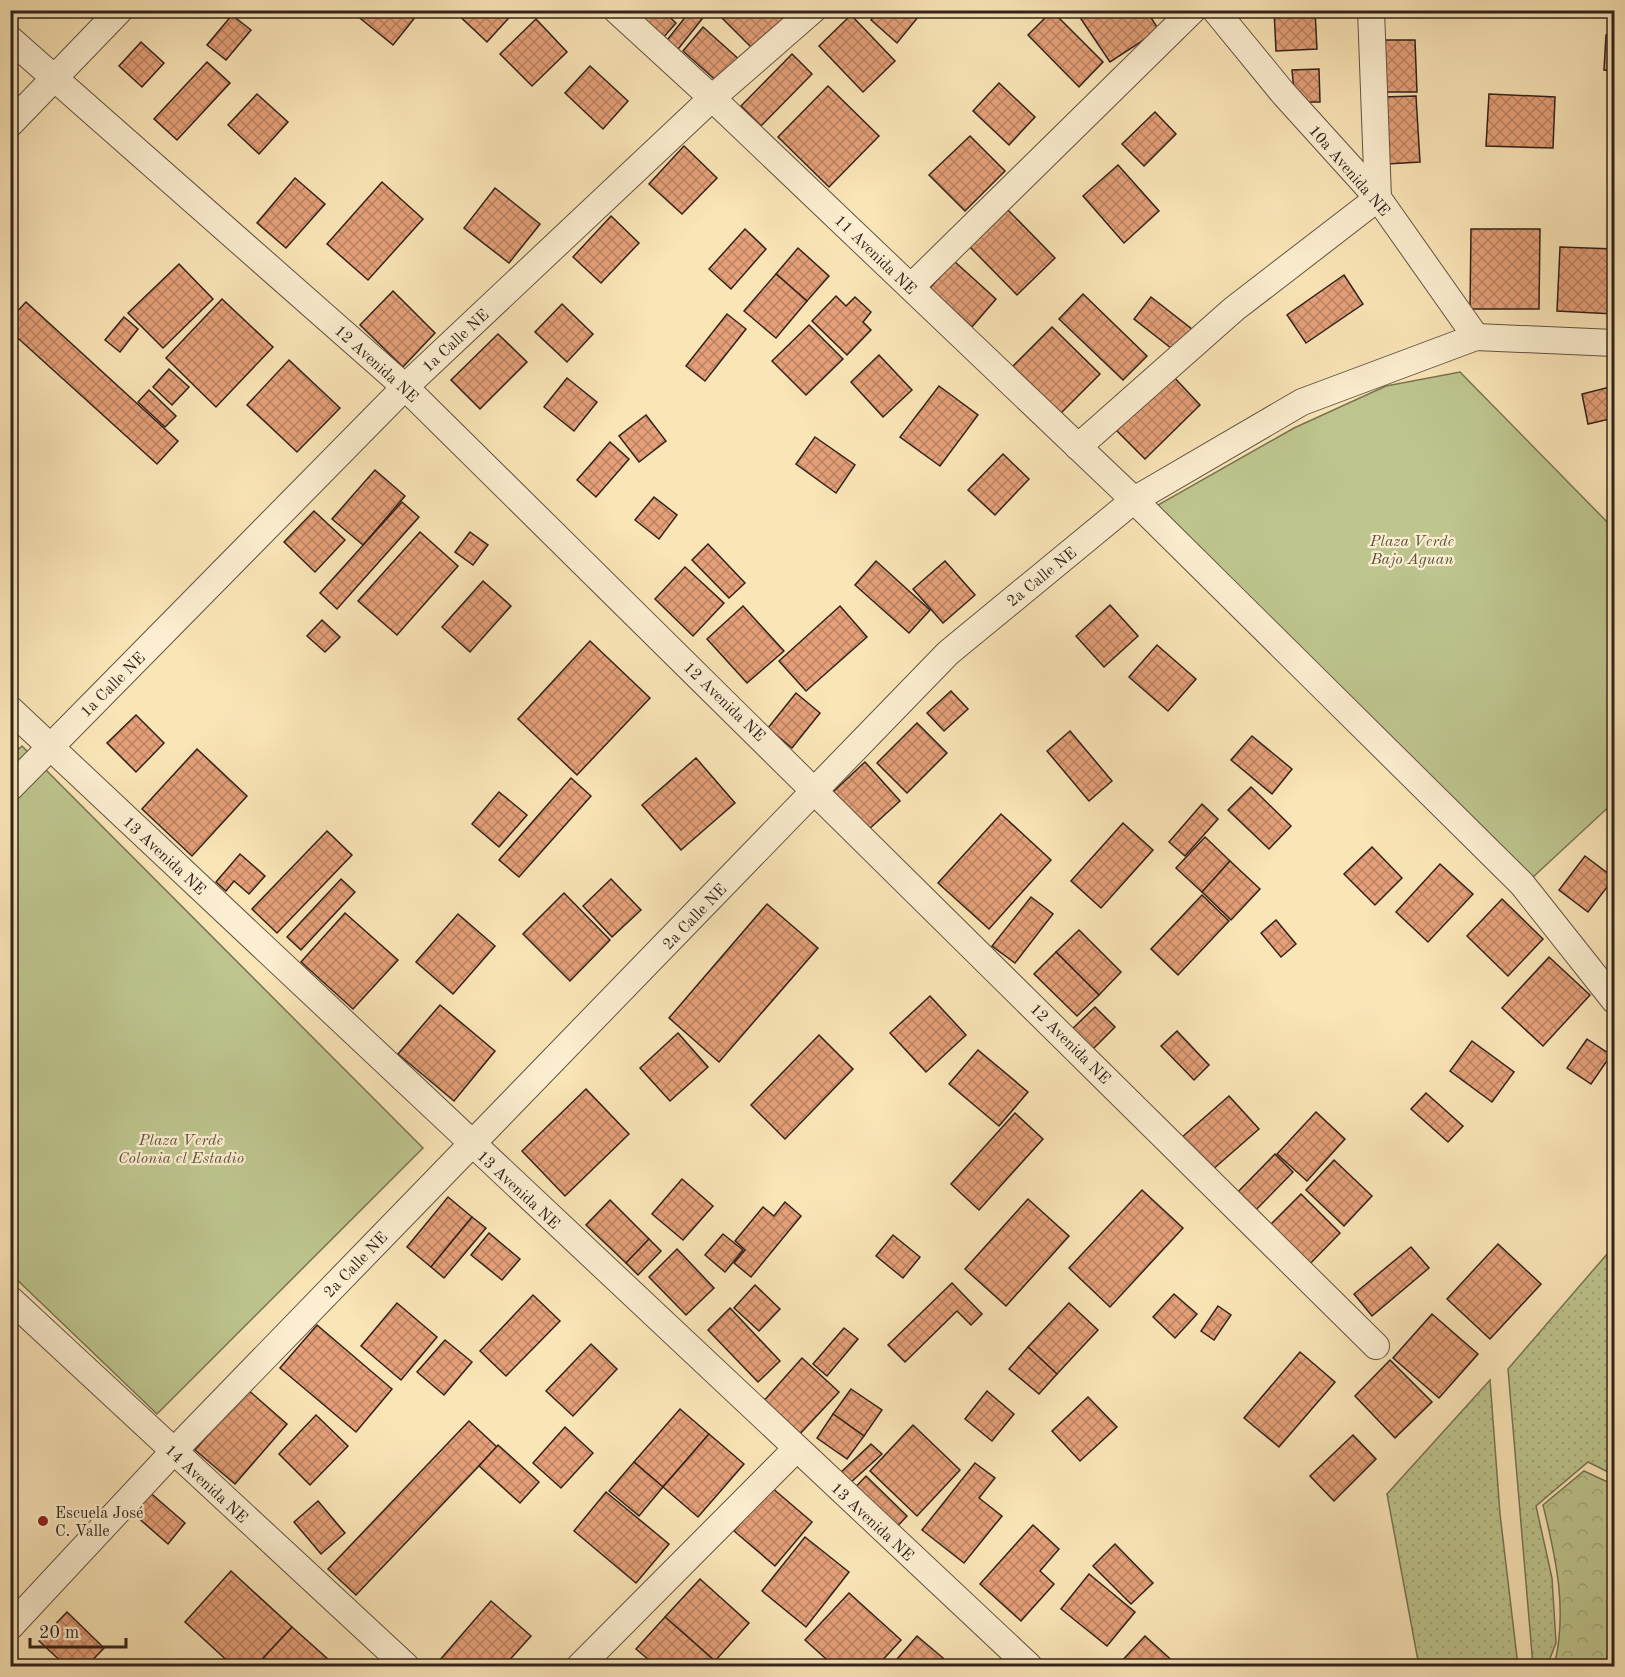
<svg xmlns="http://www.w3.org/2000/svg" width="1625" height="1677" font-family="'Old Standard TT',serif">
<defs>
<pattern id="grass-dots" width="8" height="8" patternUnits="userSpaceOnUse" patternTransform="scale(1.5)"><rect width="8" height="8" fill="#bec58e"/><path d="M2 2h.1M6 6h.1" fill="none" stroke="#a4a97a" stroke-width="1.8" stroke-linecap="round"/></pattern>
<pattern id="forest-crowns" width="20" height="18" patternUnits="userSpaceOnUse" patternTransform="scale(1.5)"><rect width="20" height="18" fill="#bec58e"/><path d="M2 6a3 3 0 1 1 6 0M12 15a3 3 0 1 1 6 0" fill="none" stroke="#a4a97a"/></pattern>
<pattern id="building-cross-hatch" width="8" height="8" patternUnits="userSpaceOnUse" patternTransform="scale(1.5)"><rect width="8" height="8" fill="#e5a079"/><path d="M0 0l8 8M0 8l8-8" fill="none" stroke="#ba8262"/></pattern>
</defs>
<rect width="100%" height="100%" fill="#fae5b7"/>
<filter id="stains"><feTurbulence type="fractalNoise" baseFrequency=".00333" numOctaves="4"/><feColorMatrix values="0 0 0 0 .2 0 0 0 0 .09 0 0 0 0 .02 0 0 0 .5 -.17"/></filter>
<radialGradient id="worn" r=".72"><stop offset=".6" stop-color="#630" stop-opacity="0"/><stop offset="1" stop-color="#630" stop-opacity=".3"/></radialGradient>
<g fill="url(#grass-dots)" stroke="#787455" stroke-width="1.5">
<polygon points="1614,1246 1614,1475 1588,1462 1536,1506 1552,1578 1556,1643 1547,1666 1533,1666 1508,1369"/>
<polygon points="1490,1380 1500,1514 1518,1666 1419,1666 1387,1494"/>
</g>
<path fill="url(#forest-crowns)" stroke="#787455" stroke-width="1.5" d="M1584 1471 1614 1485V1666H1554C1568 1612 1556 1558 1543 1505Z"/>
<g fill="#bec58e" stroke="#787455" stroke-width="1.5">
<polygon points="1460,372 1614,529 1614,802 1532,878 1144,513 1294,428 1386,386"/>
<polygon points="22,746 423,1148 157,1414 11,1274 10,757"/>
</g>
<g fill="url(#building-cross-hatch)" stroke="#32231c" stroke-width="1.5">
<polygon points="350,10 421,10 393,45"/>
<polygon points="453,10 516,10 487,42"/>
<polygon points="645,10 662,10 676,23 662,39 638,19"/>
<polygon points="691,10 702,10 706,14 675,53 664,44"/>
<polygon points="714,10 784,10 791,17 756,52"/>
<polygon points="879,10 923,10 923,11 897,43 871,20"/>
<polygon points="1075,10 1146,10 1159,30 1110,62"/>
<polygon points="1274,10 1315,10 1317,49 1276,51"/>
<polygon points="1052,11 1103,62 1079,87 1028,35"/>
<polygon points="232,15 251,30 226,60 207,45"/>
<polygon points="851,15 895,61 863,92 819,46"/>
<polygon points="536,19 567,52 532,86 500,54"/>
<polygon points="703,27 742,62 721,85 683,51"/>
<polygon points="1606,35 1614,35 1614,71 1604,70"/>
<polygon points="1377,40 1415,40 1417,92 1380,92"/>
<polygon points="141,42 164,63 142,87 119,66"/>
<polygon points="792,54 812,74 761,126 741,106"/>
<polygon points="207,62 230,83 177,140 154,119"/>
<polygon points="590,66 628,101 603,129 565,93"/>
<polygon points="1319,69 1320,102 1295,102 1292,70"/>
<polygon points="999,83 1035,117 1009,145 973,111"/>
<polygon points="828,86 879,136 829,187 778,137"/>
<polygon points="257,94 288,122 259,154 228,125"/>
<polygon points="1489,94 1555,97 1553,148 1486,146"/>
<polygon points="1416,96 1420,162 1387,164 1383,97"/>
<polygon points="1155,112 1176,134 1144,166 1122,144"/>
<polygon points="970,136 1005,171 965,211 929,175"/>
<polygon points="684,146 717,178 682,214 649,184"/>
<polygon points="1118,165 1159,211 1124,243 1083,196"/>
<polygon points="295,178 325,204 286,248 257,223"/>
<polygon points="382,182 423,219 368,280 327,244"/>
<polygon points="495,188 540,224 509,263 464,228"/>
<polygon points="1007,209 1055,258 1017,295 969,246"/>
<polygon points="611,216 639,243 601,283 573,257"/>
<polygon points="745,229 766,249 731,289 709,269"/>
<polygon points="1471,229 1540,229 1539,309 1470,309"/>
<polygon points="1560,247 1614,249 1614,314 1557,311"/>
<polygon points="798,248 829,276 807,301 776,274"/>
<polygon points="954,261 996,299 972,327 930,288"/>
<polygon points="179,264 213,299 163,348 128,313"/>
<polygon points="776,274 807,301 776,338 744,311"/>
<polygon points="1344,275 1363,304 1306,343 1287,315"/>
<polygon points="393,291 435,333 403,367 360,325"/>
<polygon points="1083,294 1147,356 1123,380 1059,319"/>
<polygon points="836,296 846,306 855,297 871,312 863,322 871,330 847,355 812,321"/>
<polygon points="1151,297 1193,330 1176,352 1134,319"/>
<polygon points="222,299 273,347 216,407 166,358"/>
<polygon points="26,302 178,441 157,464 10,331 10,319"/>
<polygon points="562,304 593,334 567,362 535,332"/>
<polygon points="727,314 746,329 705,381 686,366"/>
<polygon points="124,317 138,329 120,352 105,340"/>
<polygon points="809,325 843,359 806,395 772,361"/>
<polygon points="1052,327 1100,374 1058,416 1010,369"/>
<polygon points="498,334 527,362 480,409 451,380"/>
<polygon points="879,355 912,390 883,417 851,382"/>
<polygon points="289,360 340,408 297,452 247,405"/>
<polygon points="169,369 189,387 172,405 153,387"/>
<polygon points="1171,374 1200,405 1145,459 1115,429"/>
<polygon points="567,378 597,402 574,431 544,407"/>
<polygon points="939,386 978,415 940,466 900,437"/>
<polygon points="1614,386 1614,418 1588,424 1582,394"/>
<polygon points="149,390 176,416 165,427 138,402"/>
<polygon points="646,415 666,441 639,462 619,436"/>
<polygon points="815,437 855,465 836,493 796,464"/>
<polygon points="610,442 629,459 596,497 577,480"/>
<polygon points="1003,454 1029,479 995,515 968,490"/>
<polygon points="375,470 405,496 363,545 332,519"/>
<polygon points="654,497 677,515 659,539 635,520"/>
<polygon points="402,502 419,517 337,609 320,593"/>
<polygon points="10,510 17,516 10,524"/>
<polygon points="314,511 345,540 315,572 284,542"/>
<polygon points="420,532 458,566 397,635 358,601"/>
<polygon points="470,532 488,545 473,565 455,552"/>
<polygon points="708,544 745,583 729,598 692,560"/>
<polygon points="876,561 930,610 909,633 855,585"/>
<polygon points="945,561 975,595 943,623 913,589"/>
<polygon points="685,567 724,603 693,636 655,599"/>
<polygon points="483,581 511,606 470,652 442,627"/>
<polygon points="1110,605 1138,636 1104,667 1076,636"/>
<polygon points="743,606 784,651 747,683 707,639"/>
<polygon points="840,606 867,637 806,691 779,661"/>
<polygon points="322,620 340,637 325,652 307,636"/>
<polygon points="590,641 650,698 577,775 518,719"/>
<polygon points="1157,645 1196,679 1168,711 1129,677"/>
<polygon points="951,691 968,709 944,731 927,713"/>
<polygon points="796,693 820,713 792,748 768,728"/>
<polygon points="136,715 164,743 136,772 107,743"/>
<polygon points="917,723 947,753 907,793 877,763"/>
<polygon points="1070,731 1112,781 1089,801 1047,751"/>
<polygon points="1252,736 1292,769 1272,794 1231,760"/>
<polygon points="197,749 247,796 192,856 142,809"/>
<polygon points="696,758 735,803 681,850 642,805"/>
<polygon points="865,762 900,801 868,830 833,792"/>
<polygon points="571,778 591,796 519,877 499,860"/>
<polygon points="1251,787 1291,826 1269,849 1228,810"/>
<polygon points="499,792 527,815 499,847 472,824"/>
<polygon points="1202,804 1218,819 1185,856 1169,842"/>
<polygon points="1001,814 1051,860 989,929 938,883"/>
<polygon points="1123,823 1153,850 1101,908 1071,881"/>
<polygon points="327,831 352,855 277,933 252,909"/>
<polygon points="1205,837 1230,861 1202,892 1176,868"/>
<polygon points="1372,847 1402,878 1375,905 1344,874"/>
<polygon points="240,854 265,876 249,894 234,881 226,891 216,882"/>
<polygon points="1585,856 1614,878 1588,912 1559,890"/>
<polygon points="1230,861 1260,889 1231,920 1202,892"/>
<polygon points="1440,864 1473,894 1428,942 1396,912"/>
<polygon points="341,879 355,892 301,950 287,937"/>
<polygon points="611,879 641,910 612,937 583,906"/>
<polygon points="564,893 610,940 570,981 523,934"/>
<polygon points="1202,895 1229,921 1178,975 1151,949"/>
<polygon points="1031,897 1053,914 1015,963 992,946"/>
<polygon points="1502,899 1543,939 1508,976 1467,936"/>
<polygon points="767,904 818,948 719,1062 669,1018"/>
<polygon points="345,913 398,960 353,1009 301,962"/>
<polygon points="458,914 495,946 453,994 416,962"/>
<polygon points="1276,920 1296,944 1281,957 1261,933"/>
<polygon points="1079,930 1121,972 1099,995 1056,952"/>
<polygon points="1056,952 1099,995 1077,1016 1034,974"/>
<polygon points="1549,957 1590,995 1543,1046 1502,1008"/>
<polygon points="930,996 966,1035 926,1072 890,1033"/>
<polygon points="440,1005 495,1051 454,1101 398,1054"/>
<polygon points="1095,1007 1115,1027 1090,1052 1070,1031"/>
<polygon points="1177,1031 1209,1065 1194,1080 1161,1046"/>
<polygon points="678,1033 708,1067 670,1101 640,1068"/>
<polygon points="819,1035 853,1069 785,1139 751,1105"/>
<polygon points="1587,1039 1611,1055 1591,1084 1567,1068"/>
<polygon points="1472,1041 1514,1072 1492,1102 1450,1071"/>
<polygon points="978,1050 1028,1092 999,1126 949,1084"/>
<polygon points="586,1089 629,1134 565,1196 522,1151"/>
<polygon points="1426,1093 1463,1126 1448,1142 1411,1109"/>
<polygon points="1229,1096 1259,1129 1211,1171 1181,1138"/>
<polygon points="1316,1112 1345,1139 1307,1181 1277,1154"/>
<polygon points="1015,1113 1043,1139 979,1210 951,1184"/>
<polygon points="1275,1154 1293,1172 1250,1216 1232,1198"/>
<polygon points="1334,1160 1372,1196 1344,1226 1306,1190"/>
<polygon points="682,1179 713,1206 683,1240 652,1214"/>
<polygon points="1142,1190 1183,1228 1110,1307 1069,1268"/>
<polygon points="1301,1194 1340,1233 1304,1270 1264,1231"/>
<polygon points="448,1197 472,1217 431,1267 407,1247"/>
<polygon points="1028,1199 1069,1236 1006,1306 965,1269"/>
<polygon points="610,1200 649,1239 626,1263 586,1225"/>
<polygon points="785,1202 801,1216 751,1277 734,1263 745,1250 735,1241 763,1207 774,1216"/>
<polygon points="472,1217 486,1228 444,1278 431,1267"/>
<polygon points="489,1233 520,1259 502,1280 471,1255"/>
<polygon points="723,1234 743,1250 725,1272 705,1255"/>
<polygon points="893,1235 920,1257 903,1278 876,1256"/>
<polygon points="649,1239 661,1251 638,1275 626,1263"/>
<polygon points="1498,1244 1541,1284 1490,1339 1447,1299"/>
<polygon points="1411,1247 1429,1268 1372,1316 1354,1294"/>
<polygon points="677,1249 714,1288 686,1315 649,1277"/>
<polygon points="952,1283 982,1314 971,1325 957,1311 905,1362 888,1345"/>
<polygon points="755,1285 780,1309 759,1331 734,1308"/>
<polygon points="1174,1294 1197,1314 1175,1338 1153,1317"/>
<polygon points="533,1295 560,1321 506,1376 480,1351"/>
<polygon points="397,1303 437,1337 401,1380 361,1346"/>
<polygon points="1069,1303 1098,1330 1057,1374 1028,1347"/>
<polygon points="1218,1306 1231,1315 1214,1340 1201,1331"/>
<polygon points="730,1308 780,1361 758,1382 708,1330"/>
<polygon points="1432,1314 1478,1354 1439,1398 1393,1358"/>
<polygon points="317,1325 392,1389 356,1432 280,1368"/>
<polygon points="844,1328 858,1339 827,1376 813,1364"/>
<polygon points="445,1340 472,1362 444,1395 417,1372"/>
<polygon points="591,1344 617,1369 573,1416 546,1391"/>
<polygon points="1028,1347 1057,1374 1039,1394 1009,1369"/>
<polygon points="1300,1352 1335,1382 1279,1447 1244,1418"/>
<polygon points="802,1358 839,1392 798,1436 762,1403"/>
<polygon points="1390,1360 1432,1402 1395,1438 1355,1396"/>
<polygon points="247,1389 287,1424 235,1484 195,1450"/>
<polygon points="851,1389 882,1410 864,1436 833,1414"/>
<polygon points="987,1391 1014,1414 992,1441 965,1419"/>
<polygon points="1088,1397 1117,1427 1080,1461 1052,1431"/>
<polygon points="680,1409 709,1434 663,1487 634,1462"/>
<polygon points="833,1414 864,1436 847,1459 817,1438"/>
<polygon points="316,1415 348,1446 310,1485 279,1454"/>
<polygon points="469,1421 497,1447 356,1595 328,1569"/>
<polygon points="913,1425 960,1470 917,1516 870,1471"/>
<polygon points="565,1427 593,1453 561,1488 533,1463"/>
<polygon points="709,1434 744,1464 698,1517 663,1487"/>
<polygon points="1353,1435 1376,1459 1334,1501 1310,1476"/>
<polygon points="871,1444 882,1454 849,1484 839,1474"/>
<polygon points="498,1445 539,1482 520,1503 479,1466"/>
<polygon points="634,1462 663,1487 639,1516 609,1491"/>
<polygon points="975,1463 995,1478 979,1498 1002,1516 964,1563 922,1530"/>
<polygon points="866,1476 907,1516 891,1533 850,1493"/>
<polygon points="771,1487 812,1522 775,1566 734,1531"/>
<polygon points="146,1489 185,1523 168,1544 128,1509"/>
<polygon points="606,1492 669,1544 636,1583 574,1531"/>
<polygon points="318,1501 345,1533 321,1554 294,1522"/>
<polygon points="1033,1525 1059,1549 1040,1571 1054,1584 1021,1621 980,1584"/>
<polygon points="805,1537 849,1572 806,1627 762,1591"/>
<polygon points="1115,1544 1153,1583 1131,1604 1093,1566"/>
<polygon points="231,1571 292,1627 256,1666 233,1666 185,1622"/>
<polygon points="1089,1574 1135,1612 1107,1646 1061,1609"/>
<polygon points="700,1579 749,1623 715,1661 665,1617"/>
<polygon points="849,1593 901,1640 877,1666 834,1666 805,1640"/>
<polygon points="491,1601 531,1636 504,1666 445,1666 439,1661"/>
<polygon points="67,1612 104,1648 87,1666 66,1666 39,1641"/>
<polygon points="665,1617 715,1661 710,1666 656,1666 636,1649"/>
<polygon points="292,1627 329,1660 323,1666 256,1666"/>
<polygon points="917,1636 943,1658 936,1666 891,1666"/>
<polygon points="1145,1636 1178,1666 1117,1666"/>
</g>
<g fill="none" stroke-linecap="round" stroke-linejoin="round">
<defs>
<g id="street">
<polyline points="616,10 712,98 1134,500 1522,884 1614,1000"/>
<polyline points="1215,10 1283,93 1378,198 1476,337"/>
<polyline points="10,39 405,387 1376,1346"/>
<polyline points="10,124 120,10"/>
<polyline points="911,287 1193,10"/>
<polyline points="1078,447 1234,309 1378,198 1371,10"/>
<polyline points="10,709 1029,1666"/>
<polyline points="10,788 405,387 712,98 813,10"/>
<polyline points="10,1299 406,1666"/>
<polyline points="10,1627 173,1452 948,653 1134,500 1302,402 1476,337 1614,343"/>
<polyline points="580,1666 796,1449"/>
</g>
</defs>
<use href="#street" stroke="#645443" stroke-width="28"/>
<use href="#street" stroke="#fceed0" stroke-width="26"/>
</g>
<circle fill="#8f2418" stroke="#fceed0" stroke-width="2" cx="43" cy="1521" r="6"/>
<g text-anchor="middle" stroke-width="4.5" stroke-linejoin="round" paint-order="stroke">
<g font-size="16" fill="#32231c" stroke="#fceed0">
<text transform="translate(1350 170) rotate(49)" y="6">10a Avenida NE</text>
<text transform="translate(876 254) rotate(44)" y="6">11 Avenida NE</text>
<text transform="translate(455 340) rotate(-43)" y="6">1a Calle NE</text>
<text transform="translate(377 363) rotate(42)" y="6">12 Avenida NE</text>
<text transform="translate(1041 576) rotate(-39)" y="6">2a Calle NE</text>
<text transform="translate(112 684) rotate(-45)" y="6">1a Calle NE</text>
<text transform="translate(725 701) rotate(44)" y="6">12 Avenida NE</text>
<text transform="translate(165 855) rotate(43)" y="6">13 Avenida NE</text>
<text transform="translate(694 916) rotate(-46)" y="6">2a Calle NE</text>
<text transform="translate(1071 1043) rotate(45)" y="6">12 Avenida NE</text>
<text transform="translate(519 1189) rotate(43)" y="6">13 Avenida NE</text>
<text transform="translate(355 1264) rotate(-46)" y="6">2a Calle NE</text>
<text transform="translate(207 1483) rotate(43)" y="6">14 Avenida NE</text>
<text transform="translate(873 1521) rotate(43)" y="6">13 Avenida NE</text>
</g>
<g font-size="16" font-style="italic" fill="#5c543e" stroke="#fceed0">
<text x="1412" y="546">Plaza Verde<tspan x="1412" dy="18">Bajo Aguan</tspan></text>
<text x="181" y="1145">Plaza Verde<tspan x="181" dy="18">Colonia el Estadio</tspan></text>
</g>
<g font-size="16" fill="#32231c" stroke="#fceed0" text-anchor="start">
<text x="55" y="1518">Escuela José<tspan x="55" dy="18">C. Valle</tspan></text>
</g>
</g>
<rect width="1625" height="1677" fill="none" stroke="#fae5b7" stroke-width="36"/>
<rect x="12" y="12" width="1601" height="1653" fill="none" stroke="#32231c" stroke-width="3"/>
<rect x="18" y="18" width="1589" height="1641" fill="none" stroke="#32231c" stroke-width="1.5"/>
<path d="M30 1638v9h96v-9" fill="none" stroke="#32231c" stroke-width="3"/>
<text x="39" y="1638" font-size="18" fill="#32231c" stroke="#fceed0" stroke-width="4.5" paint-order="stroke">20 m</text>
<rect width="100%" height="100%" filter="url(#stains)"/>
<rect width="100%" height="100%" fill="url(#worn)"/>
</svg>
